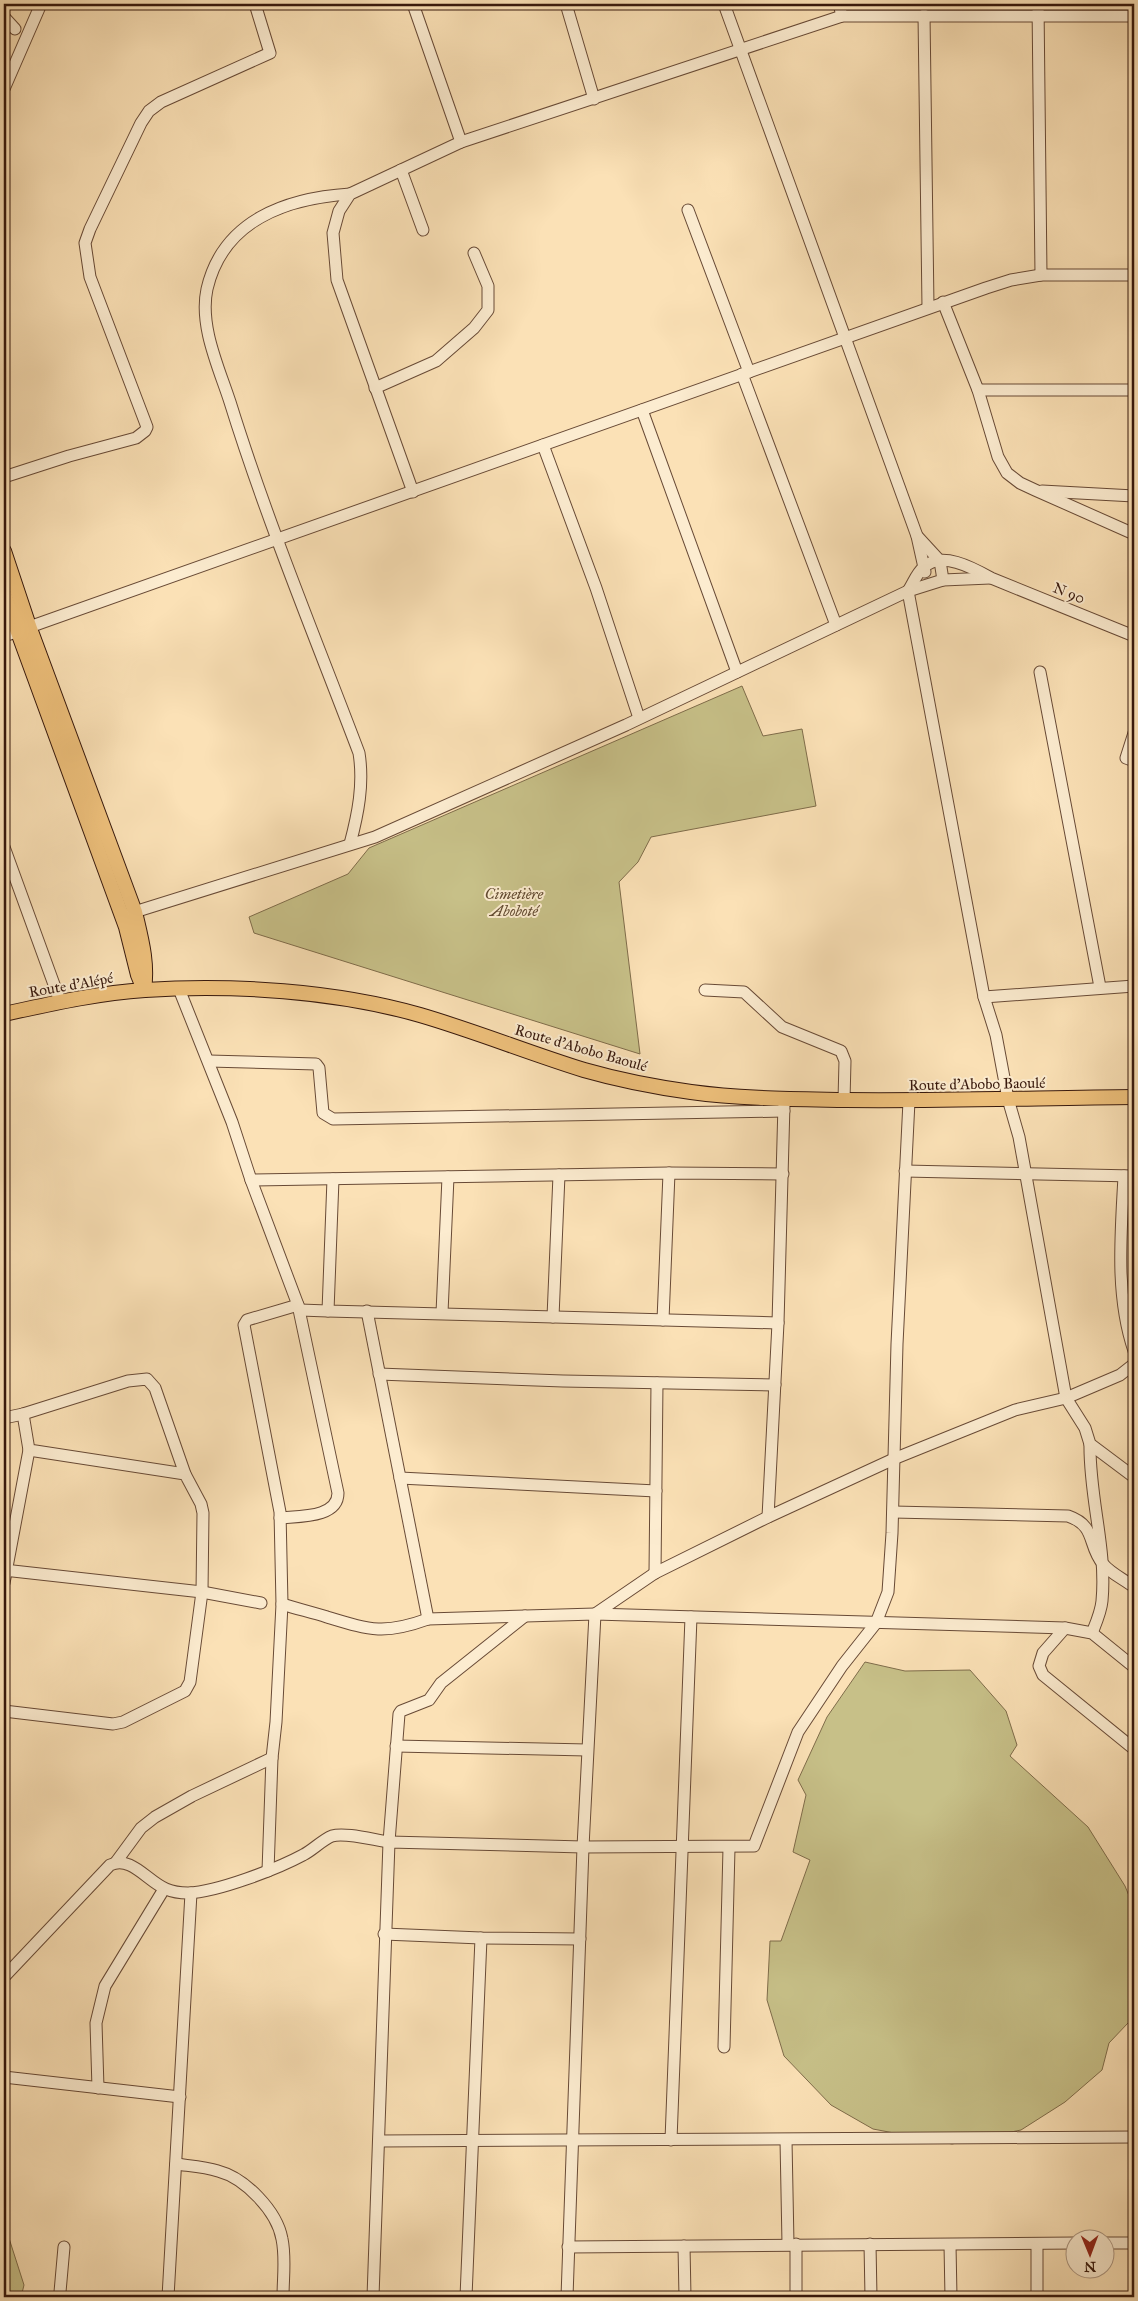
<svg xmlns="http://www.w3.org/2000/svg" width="1138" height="2301" font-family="'IM FELL Great Primer',serif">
<rect width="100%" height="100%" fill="#fbe1b6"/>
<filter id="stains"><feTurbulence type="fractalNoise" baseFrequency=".004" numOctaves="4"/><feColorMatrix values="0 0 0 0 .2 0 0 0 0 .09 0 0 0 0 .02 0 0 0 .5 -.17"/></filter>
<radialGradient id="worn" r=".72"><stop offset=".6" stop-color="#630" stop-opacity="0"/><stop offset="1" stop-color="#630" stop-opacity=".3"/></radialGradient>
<g fill="#c7c088" stroke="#7f6c4a">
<polygon points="742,686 763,736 802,729 816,806 651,837 638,862 619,882 640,1054 254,933 249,917 348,874 369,848"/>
<polygon points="865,1662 905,1671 970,1670 1006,1711 1017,1745 1010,1756 1088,1827 1125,1886 1134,1908 1134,2025 1128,2023 1109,2043 1102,2070 1065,2102 1021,2130 952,2144 873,2129 831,2105 784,2056 767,2000 770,1941 781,1941 810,1860 793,1852 806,1795 798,1780 827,1717"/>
<polygon points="4,2156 9,2159 7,2232 24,2285 21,2297 4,2297"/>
</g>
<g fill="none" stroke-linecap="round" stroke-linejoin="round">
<defs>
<g id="minor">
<polyline points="413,4 461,142"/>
<polyline points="566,4 594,99"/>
<polyline points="724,4 917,536 925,572"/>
<polyline points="839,4 842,16"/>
<polyline points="1038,4 1041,275"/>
<polyline points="924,15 928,307"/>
<polyline points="4,17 15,29"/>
<polyline points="4,89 41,4"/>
<polyline points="401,170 423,230"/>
<polyline points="688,210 749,372"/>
<polyline points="943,302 978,390 998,457 1007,473 1020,483 1035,490 1134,534"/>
<polyline points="742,374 836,625"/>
<polyline points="375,388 436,361 474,328 488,310 488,286 474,253"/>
<polyline points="978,390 1134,390"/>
<polyline points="642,410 737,672"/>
<polyline points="543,445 596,588 639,718"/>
<polyline points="4,477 69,456 136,438 145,431 147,427 144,419 90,277 85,243 90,229 141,123 149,111 161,102 270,53 255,4"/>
<polyline points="1042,491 1134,496"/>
<polyline points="413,492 337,280 333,233 339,211 350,194 461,142 842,16 1134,16"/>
<polyline points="917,536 940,561 943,580"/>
<polyline points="4,636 986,288 1011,280 1041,275 1134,275"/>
<path d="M1134 636 991 578C973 568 941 550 923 568 916 574 913 584 908 591L984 997 996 1035 1008 1099 1019 1137 1066 1398 1085 1428 1090 1444 1134 1477"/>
<polyline points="1040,672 1100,987"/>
<polyline points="1134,733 1126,758 1134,761"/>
<path d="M350 844C358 814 364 784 359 753 315 637 267 521 230 402 219 368 199 326 207 289 223 220 287 198 350 194"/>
<polyline points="4,847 60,1001"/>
<polyline points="128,914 375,837 626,725 908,591 943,580 990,578"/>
<polyline points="179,989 232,1122 251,1180 669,1173 783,1174"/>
<polyline points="705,990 744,992 782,1027 841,1051 845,1061 844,1100"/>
<polyline points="984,997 1134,986"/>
<polyline points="209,1061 316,1064 319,1068 323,1113 333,1119 784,1111"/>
<polyline points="905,1171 1134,1176"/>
<path d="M1124 1176C1121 1234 1115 1295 1134 1351"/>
<polyline points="333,1179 328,1311 778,1323"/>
<path d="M251 1180 298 1305 338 1493C338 1518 299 1516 280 1518"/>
<polyline points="300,1310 328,1311"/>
<polyline points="367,1311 428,1619"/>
<polyline points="442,1313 448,1177"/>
<polyline points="553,1317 559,1175"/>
<polyline points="663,1320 669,1173"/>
<polyline points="379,1374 563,1381 775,1385"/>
<polyline points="23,1414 128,1381 147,1379 155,1388 185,1474"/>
<polyline points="4,1418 23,1414 29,1450 185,1474 201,1504 203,1513 202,1592 190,1682 185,1691 123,1722 113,1724 4,1711"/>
<path d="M1090 1444C1089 1497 1107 1548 1102 1601 1101 1612 1096 1623 1092 1633"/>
<polyline points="400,1478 656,1491"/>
<path d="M893 1512 1068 1516C1097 1526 1087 1545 1103 1564 1110 1573 1125 1580 1134 1587"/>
<polyline points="768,1517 778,1323 784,1104"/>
<polyline points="4,1570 202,1592 261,1603"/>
<polyline points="655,1573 657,1383"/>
<polyline points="4,1583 29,1450"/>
<path d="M282 1604C297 1609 312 1612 327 1617 370 1630 384 1635 428 1619L595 1614 1065 1628 1092 1633 1134 1667"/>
<polyline points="1065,1628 1043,1653 1039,1666 1043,1675 1134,1749"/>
<polyline points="396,1746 587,1750"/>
<polyline points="116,1862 141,1828 155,1817 192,1796 272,1758"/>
<polyline points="268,1871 272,1758 276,1722 282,1604 280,1512 244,1325 247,1320 298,1305"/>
<polyline points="384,1934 481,1938 580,1939"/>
<path d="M4 1977 110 1865C131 1855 147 1881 166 1889 173 1892 180 1893 188 1893 217 1892 277 1869 303 1855 313 1850 322 1840 332 1836 345 1832 374 1840 389 1842L399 1714 401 1711 429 1700 441 1683 525 1616"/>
<polyline points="724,2047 729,1848"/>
<polyline points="4,2077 180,2097"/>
<polyline points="98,2088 96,2023 105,1986 164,1889"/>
<polyline points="671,2140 691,1617"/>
<polyline points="786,2140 788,2244"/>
<polyline points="380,2141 1134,2137"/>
<path d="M176 2164C190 2166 205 2167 218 2171 245 2178 277 2211 282 2239 286 2258 283 2278 283 2297"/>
<polyline points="1106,2243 1134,2243"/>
<polyline points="870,2244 871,2297"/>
<polyline points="1037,2244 1037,2297"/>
<polyline points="950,2245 951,2297"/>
<polyline points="684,2246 685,2297"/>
<polyline points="568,2247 1076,2243"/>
<polyline points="61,2297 60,2292 64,2247"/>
<polyline points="168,2297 191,1893"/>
<polyline points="373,2297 389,1842 583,1847 754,1846 798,1732 842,1666 876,1623 888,1592 892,1533 897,1344 909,1101"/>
<polyline points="466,2297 481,1938"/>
<polyline points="567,2297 583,1847 595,1614 655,1573 768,1517 896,1458 1015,1410 1066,1398 1120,1375 1134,1364"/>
<polyline points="796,2297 796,2244"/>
</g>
<g id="major">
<path d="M4 551 29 626 135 912C141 938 148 962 144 990"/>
<polyline points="4,594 126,927 138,975 143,987"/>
<path d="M4 1014C50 1004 98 993 145 990 232 984 336 991 420 1015 475 1031 529 1053 584 1070 619 1080 655 1087 691 1092 742 1099 794 1099 846 1100 942 1101 1038 1098 1134 1097"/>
</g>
</defs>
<use href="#minor" stroke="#684a36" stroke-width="13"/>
<use href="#major" stroke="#37180c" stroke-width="16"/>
<use href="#minor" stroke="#fcecd0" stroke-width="11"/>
<use href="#major" stroke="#eec07b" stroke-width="14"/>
</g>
<g text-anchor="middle" stroke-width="4" stroke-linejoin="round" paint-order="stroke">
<g font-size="15" fill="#37180c" stroke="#fcecd0">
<text transform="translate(1069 593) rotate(22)" y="5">N 90</text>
<text transform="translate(71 985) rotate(-10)" y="5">Route d'Alépé</text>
<text transform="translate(581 1048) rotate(16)" y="5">Route d'Abobo Baoulé</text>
<text transform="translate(977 1084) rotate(-1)" y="5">Route d'Abobo Baoulé</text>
</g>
<g font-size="15" font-style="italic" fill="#624a31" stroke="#fcecd0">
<text x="514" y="899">Cimetière<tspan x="514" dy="17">Aboboté</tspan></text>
</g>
</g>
<rect width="1138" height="2301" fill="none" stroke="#fbe1b6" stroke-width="20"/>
<rect x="5" y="5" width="1128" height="2291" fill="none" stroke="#37180c" stroke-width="2.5"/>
<rect x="10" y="10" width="1118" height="2281" fill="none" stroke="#37180c"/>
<g transform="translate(1090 2254) rotate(179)"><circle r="24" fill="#fcecd0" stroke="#ad9782"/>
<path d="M0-4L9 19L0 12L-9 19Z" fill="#8f2418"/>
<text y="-8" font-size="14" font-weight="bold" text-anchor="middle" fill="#37180c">N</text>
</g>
<rect width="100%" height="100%" filter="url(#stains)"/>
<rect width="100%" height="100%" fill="url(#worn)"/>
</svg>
